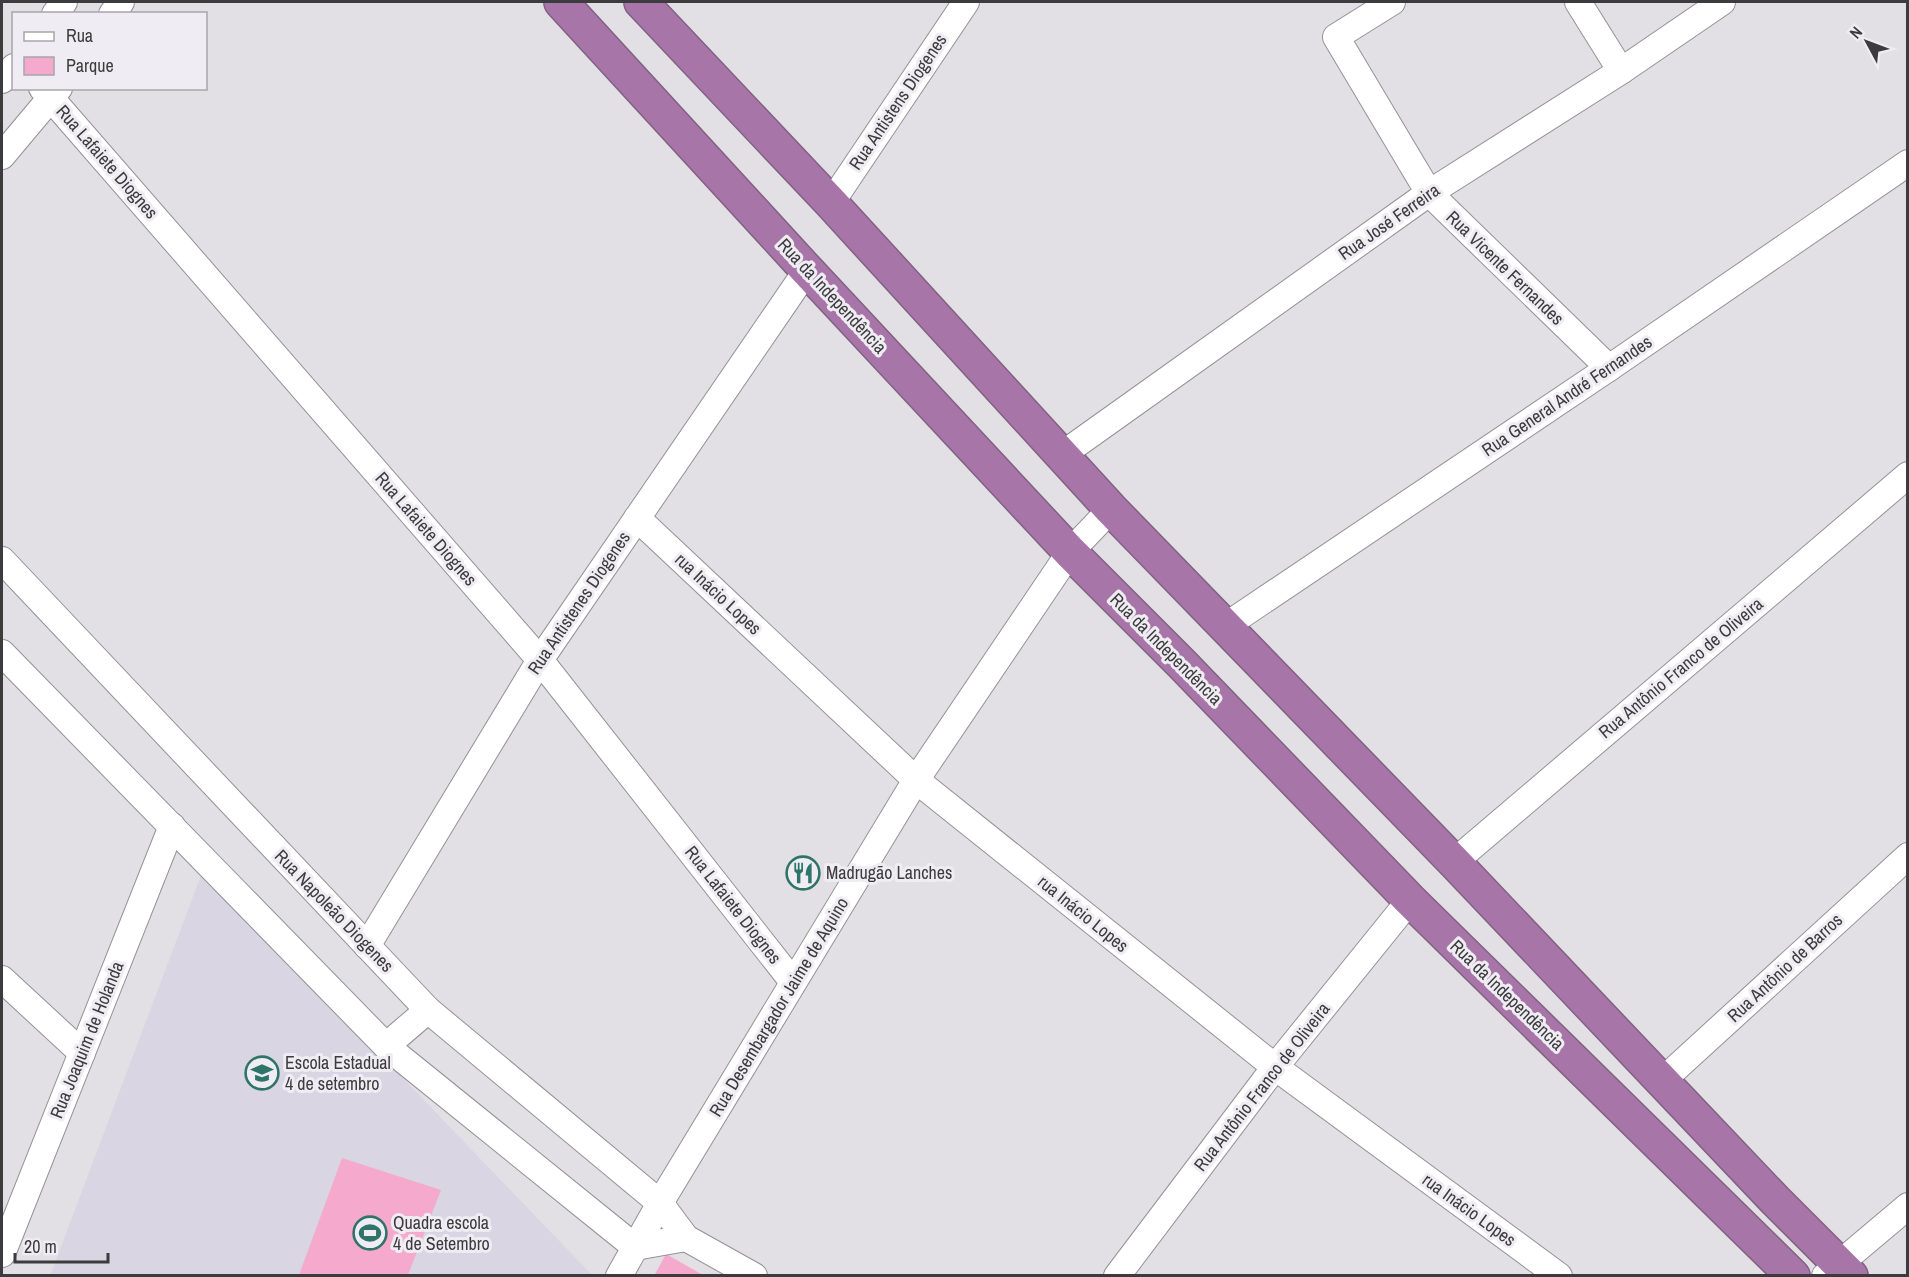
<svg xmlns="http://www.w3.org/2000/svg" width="1909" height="1277" font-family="'Archivo Narrow',sans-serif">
<rect width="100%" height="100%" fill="#e2e0e5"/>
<polygon fill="#d9d5e2" points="203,870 592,1275 50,1276"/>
<g fill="#f5aacd">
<polygon points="342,1158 441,1190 408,1275 299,1275"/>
<polygon points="666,1254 703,1275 654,1276"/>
</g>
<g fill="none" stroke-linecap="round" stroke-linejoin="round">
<defs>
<g id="street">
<polyline points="1392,2 1336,37 1429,193 1609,368"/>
<polyline points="1578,2 1621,71"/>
<polyline points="55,14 64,2"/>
<polyline points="112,14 121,2"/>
<polyline points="2,80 14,67"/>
<polyline points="42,88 540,660 793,982"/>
<polyline points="2,156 59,88"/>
<polyline points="831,203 966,2"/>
<polyline points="1063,454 1429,193 1621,71 1722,2"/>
<polyline points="637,518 916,780 1275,1067 1559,1276"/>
<polyline points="2,560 428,1010 660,1203 686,1238 754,1276"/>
<polyline points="1224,627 1609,368 1908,163"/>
<polyline points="2,653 386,1046 635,1247 686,1238"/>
<polyline points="1454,862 1908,475"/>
<polyline points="367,946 540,660 807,270"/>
<polyline points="2,979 82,1053"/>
<polyline points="386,1046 428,1010"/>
<polyline points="1663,1080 1908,856"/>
<polyline points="2,1254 172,826"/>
<polyline points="619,1276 660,1203 916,780 1070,552 1111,509"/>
<polyline points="1117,1276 1275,1067 1410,900"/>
<polyline points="1825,1276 1908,1206"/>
</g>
<g id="highway">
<polyline points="561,2 807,270 1070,552 1182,664 1410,900 1793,1276"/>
<polyline points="641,2 831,203 1111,509 1454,862 1775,1200 1851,1276"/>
</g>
</defs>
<use href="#street" stroke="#939297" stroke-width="28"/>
<use href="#highway" stroke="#826183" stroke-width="36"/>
<use href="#street" stroke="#fff" stroke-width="26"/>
<use href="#highway" stroke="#a875a9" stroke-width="33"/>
</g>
<defs>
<symbol id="restaurant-ring" viewBox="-11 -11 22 22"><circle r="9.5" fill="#efedf3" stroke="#2e7469" stroke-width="1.5"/><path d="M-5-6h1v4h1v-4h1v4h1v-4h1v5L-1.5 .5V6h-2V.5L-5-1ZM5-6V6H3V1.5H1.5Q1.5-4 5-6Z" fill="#2e7469"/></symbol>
<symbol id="school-ring" viewBox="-11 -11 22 22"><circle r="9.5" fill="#efedf3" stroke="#2e7469" stroke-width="1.5"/><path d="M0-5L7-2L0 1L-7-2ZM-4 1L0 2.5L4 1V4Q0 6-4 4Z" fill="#2e7469"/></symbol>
<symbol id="stadium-ring" viewBox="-11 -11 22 22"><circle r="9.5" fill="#efedf3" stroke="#2e7469" stroke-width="1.5"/><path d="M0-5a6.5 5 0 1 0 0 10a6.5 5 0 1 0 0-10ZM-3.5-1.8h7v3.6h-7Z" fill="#2e7469"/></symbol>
</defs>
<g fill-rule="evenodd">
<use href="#restaurant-ring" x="784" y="854" width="38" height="38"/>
<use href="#school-ring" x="243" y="1054" width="38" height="38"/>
<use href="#stadium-ring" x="351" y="1214" width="38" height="38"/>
</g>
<g text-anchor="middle" stroke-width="6" stroke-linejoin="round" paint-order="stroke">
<g font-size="18" fill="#3c3b3d" stroke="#efedf3">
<text transform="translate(898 102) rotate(-56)" y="6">Rua Antistens Diogenes</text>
<text transform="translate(107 162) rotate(49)" y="6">Rua Lafaiete Diognes</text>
<text transform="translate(1389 222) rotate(-35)" y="6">Rua José Ferreira</text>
<text transform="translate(1505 268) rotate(44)" y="6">Rua Vicente Fernandes</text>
<text transform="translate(832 296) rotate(47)" y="6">Rua da Independência</text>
<text transform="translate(1567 396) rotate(-34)" y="6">Rua General André Fernandes</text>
<text transform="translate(426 529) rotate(49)" y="6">Rua Lafaiete Diognes</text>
<text transform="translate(718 594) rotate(43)" y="6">rua Inácio Lopes</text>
<text transform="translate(579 603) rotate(-56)" y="6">Rua Antistenes Diogenes</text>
<text transform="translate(1166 649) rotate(45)" y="6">Rua da Independência</text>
<text transform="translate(1681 668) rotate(-40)" y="6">Rua Antônio Franco de Oliveira</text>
<text transform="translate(733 905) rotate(52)" y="6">Rua Lafaiete Diognes</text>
<text transform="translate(334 911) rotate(46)" y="6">Rua Napoleão Diogenes</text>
<text transform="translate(1083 914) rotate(39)" y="6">rua Inácio Lopes</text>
<text transform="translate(1785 968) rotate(-43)" y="6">Rua Antônio de Barros</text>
<text transform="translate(1507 995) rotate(44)" y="6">Rua da Independência</text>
<text transform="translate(779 1007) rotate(-59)" y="6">Rua Desembargador Jaime de Aquino</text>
<text transform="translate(87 1040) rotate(-68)" y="6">Rua Joaquim de Holanda</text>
<text transform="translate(1262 1087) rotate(-52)" y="6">Rua Antônio Franco de Oliveira</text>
<text transform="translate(1469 1210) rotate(36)" y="6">rua Inácio Lopes</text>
</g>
<g font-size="18" fill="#3c3b3d" stroke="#efedf3" text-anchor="start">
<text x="826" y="879">Madrugão Lanches</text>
<text x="285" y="1069">Escola Estadual<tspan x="285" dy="21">4 de setembro</tspan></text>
<text x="393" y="1229">Quadra escola<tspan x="393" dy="21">4 de Setembro</tspan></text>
</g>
</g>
<rect width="1909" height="1277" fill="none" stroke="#3c3b3d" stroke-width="6"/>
<rect x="12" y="12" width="195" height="78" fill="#efedf3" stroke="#a7a6aa" stroke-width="1.5"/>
<rect x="24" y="32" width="30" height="9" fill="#ffffff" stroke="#a7a6aa" stroke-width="1.5"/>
<text x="66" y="42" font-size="18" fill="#3c3b3d">Rua</text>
<rect x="24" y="57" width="30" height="18" fill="#f5aacd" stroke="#a7a6aa" stroke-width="1.5"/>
<text x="66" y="72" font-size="18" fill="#3c3b3d">Parque</text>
<g transform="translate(1867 42) rotate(311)" stroke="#efedf3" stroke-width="4.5" paint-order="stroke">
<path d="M0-4.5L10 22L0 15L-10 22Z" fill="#3c3b3d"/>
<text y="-9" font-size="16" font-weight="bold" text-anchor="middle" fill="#3c3b3d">N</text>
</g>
<path d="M15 1253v9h93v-9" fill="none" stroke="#3c3b3d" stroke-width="3"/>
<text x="24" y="1253" font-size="18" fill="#3c3b3d" stroke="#efedf3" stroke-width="4.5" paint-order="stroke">20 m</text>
</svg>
